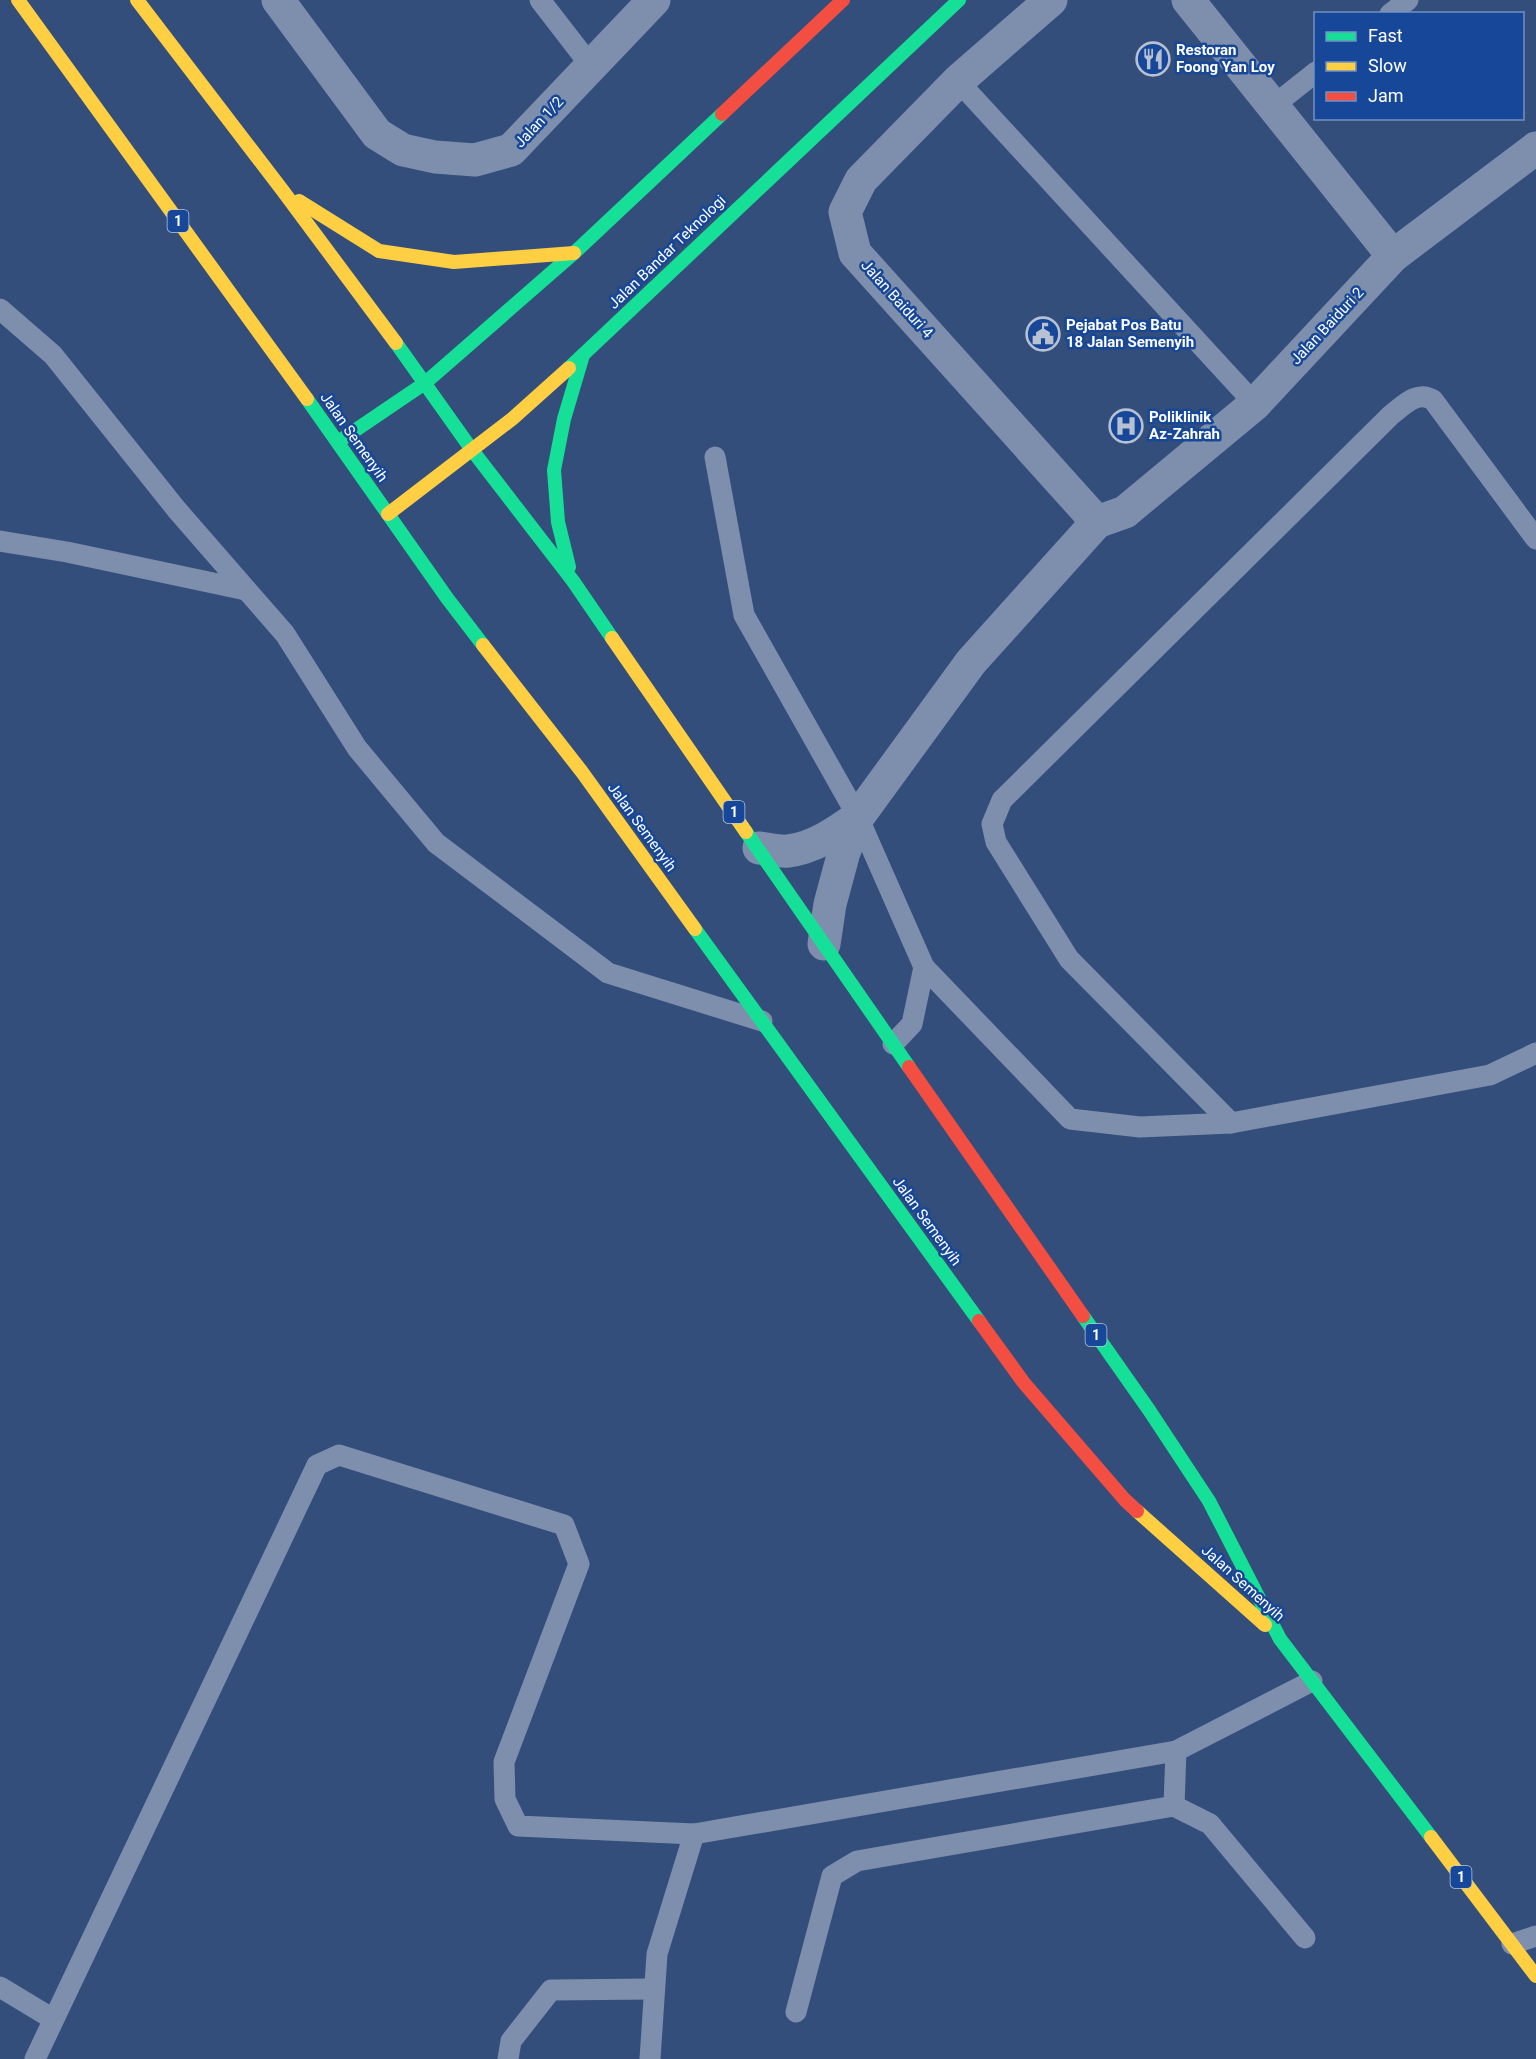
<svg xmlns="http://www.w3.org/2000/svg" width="1536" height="2059" font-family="Roboto,sans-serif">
<rect width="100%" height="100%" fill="#334e7b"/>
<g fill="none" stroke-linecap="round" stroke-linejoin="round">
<g stroke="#7e8fad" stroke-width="21">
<polyline points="540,0 591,66"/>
<polyline points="1390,14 1408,0"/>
<polyline points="958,81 1255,404"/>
<polyline points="1273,106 1316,72"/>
<polyline points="0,309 53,355 177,510 285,634 357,748 436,843 608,973 762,1021"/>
<polyline points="715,457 744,615 858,817 924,967 912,1024 893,1044"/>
<polyline points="0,541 67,552 246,590"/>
<polyline points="924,967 1070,1119 1140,1127 1231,1123 1490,1075 1536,1053"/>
<path d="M1231 1123 1069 959 996 842 992 824 1002 800 1391 415C1404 405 1417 390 1433 400L1536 539"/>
<polyline points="1174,1806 1210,1824 1305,1938"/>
<polyline points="1512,1944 1536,1936"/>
<polyline points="0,1987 53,2019"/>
<polyline points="796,2012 832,1876 857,1861 1174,1806 1176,1751"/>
<polyline points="35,2059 317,1465 339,1455 564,1525 579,1564 504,1762 505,1799 518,1826 694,1834"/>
<polyline points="508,2059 511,2041 551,1990 653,1989"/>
<polyline points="650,2059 657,1954 694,1834 1176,1751 1312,1681"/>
</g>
<g stroke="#7e8fad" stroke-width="33">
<polyline points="278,0 377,134 403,150 435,157 475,160 511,150 654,0"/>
<polyline points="1051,0 958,81 861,180 845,212 855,253 1097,522 1125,512 1255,404 1393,256 1536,148"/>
<polyline points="1188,0 1393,256"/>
<path d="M759 848C768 849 779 852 788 851 814 848 837 832 858 817"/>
<polyline points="824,944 830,904 844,852 858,817 971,662 1097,522"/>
</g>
<g stroke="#16e098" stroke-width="14">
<polyline points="396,343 472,450 573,581 612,638"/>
<polyline points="569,368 959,0"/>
<polyline points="307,399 447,598 483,645"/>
<polyline points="338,442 425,383 574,253 722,114"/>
<polyline points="569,567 558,522 554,470 564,419 583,355"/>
<polyline points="746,832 909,1067"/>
<polyline points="695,929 979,1321"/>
<polyline points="1083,1316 1149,1410 1209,1501 1280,1639 1431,1837"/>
</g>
<g stroke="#ffcf43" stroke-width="14">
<polyline points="18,0 307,399"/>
<polyline points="137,0 283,191 396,343"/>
<polyline points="299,201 379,251 454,262 574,253"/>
<polyline points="388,514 512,419 569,368"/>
<polyline points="612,638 746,832"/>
<polyline points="483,645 582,772 695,929"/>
<polyline points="1137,1511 1265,1625"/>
<polyline points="1431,1837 1536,1976"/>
</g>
<g stroke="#f24e42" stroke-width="14">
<polyline points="722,114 843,0"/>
<polyline points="909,1067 1083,1316"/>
<polyline points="979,1321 1024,1383 1125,1500 1137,1511"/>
</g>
</g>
<defs>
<symbol id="restaurant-ring" viewBox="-11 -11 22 22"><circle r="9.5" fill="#164798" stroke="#b8c1d1" stroke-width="1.5"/><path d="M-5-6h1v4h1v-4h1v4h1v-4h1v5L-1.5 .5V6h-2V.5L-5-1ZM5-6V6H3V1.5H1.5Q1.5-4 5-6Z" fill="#b8c1d1"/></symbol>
<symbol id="civic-ring" viewBox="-11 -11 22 22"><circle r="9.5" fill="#164798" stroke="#b8c1d1" stroke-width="1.5"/><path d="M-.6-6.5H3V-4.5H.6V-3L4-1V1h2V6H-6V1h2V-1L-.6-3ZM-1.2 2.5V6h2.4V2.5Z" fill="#b8c1d1"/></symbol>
<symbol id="hospital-ring" viewBox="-11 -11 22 22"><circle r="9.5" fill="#164798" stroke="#b8c1d1" stroke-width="1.5"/><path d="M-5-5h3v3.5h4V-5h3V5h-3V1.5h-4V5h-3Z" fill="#b8c1d1"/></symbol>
</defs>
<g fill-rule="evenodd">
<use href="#restaurant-ring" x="1134" y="40" width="38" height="38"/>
<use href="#civic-ring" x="1024" y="315" width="38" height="38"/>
<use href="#hospital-ring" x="1107" y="407" width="38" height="38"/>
</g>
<g text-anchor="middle" stroke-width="5" stroke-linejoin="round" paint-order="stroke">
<g fill="#164798" stroke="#b9c8e0" stroke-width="1.5">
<rect x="167.5" y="210" width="21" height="22" rx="4.5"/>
<rect x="723.5" y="801" width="21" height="22" rx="4.5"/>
<rect x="1085.5" y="1324" width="21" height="22" rx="4.5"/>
<rect x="1450.5" y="1866" width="21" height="22" rx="4.5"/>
</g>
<g font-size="14" font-weight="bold" fill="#fff">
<text x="178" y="226">1</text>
<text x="734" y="817">1</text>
<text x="1096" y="1340">1</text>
<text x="1461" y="1882">1</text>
</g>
<g font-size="15" font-weight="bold" fill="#fff" stroke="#164798" text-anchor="start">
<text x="1176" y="55">Restoran<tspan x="1176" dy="17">Foong Yan Loy</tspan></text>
<text x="1066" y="330">Pejabat Pos Batu<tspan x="1066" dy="17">18 Jalan Semenyih</tspan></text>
<text x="1149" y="422">Poliklinik<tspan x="1149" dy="17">Az-Zahrah</tspan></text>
</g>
<g font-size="15" fill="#fff" stroke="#164798">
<text transform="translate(539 122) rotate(-47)" y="5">Jalan 1/2</text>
<text transform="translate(667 252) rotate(-44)" y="5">Jalan Bandar Teknologi</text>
<text transform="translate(897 299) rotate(48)" y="5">Jalan Baiduri 4</text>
<text transform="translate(1327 326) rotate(-47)" y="5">Jalan Baiduri 2</text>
<text transform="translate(354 437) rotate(55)" y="5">Jalan Semenyih</text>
<text transform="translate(642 827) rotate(54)" y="5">Jalan Semenyih</text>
<text transform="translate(927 1221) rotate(54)" y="5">Jalan Semenyih</text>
<text transform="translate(1243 1583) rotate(42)" y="5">Jalan Semenyih</text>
</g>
</g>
<rect x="1314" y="12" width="210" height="108" fill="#164798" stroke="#7391c1" stroke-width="1.5"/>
<rect x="1326" y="32" width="30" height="9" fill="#16e098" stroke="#7391c1" stroke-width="1.5"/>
<text x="1368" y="42" font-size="18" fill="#ffffff">Fast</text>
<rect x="1326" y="62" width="30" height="9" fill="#ffcf43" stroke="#7391c1" stroke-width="1.5"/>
<text x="1368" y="72" font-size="18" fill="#ffffff">Slow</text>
<rect x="1326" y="92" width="30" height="9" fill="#f24e42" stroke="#7391c1" stroke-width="1.5"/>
<text x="1368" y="102" font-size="18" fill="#ffffff">Jam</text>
</svg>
